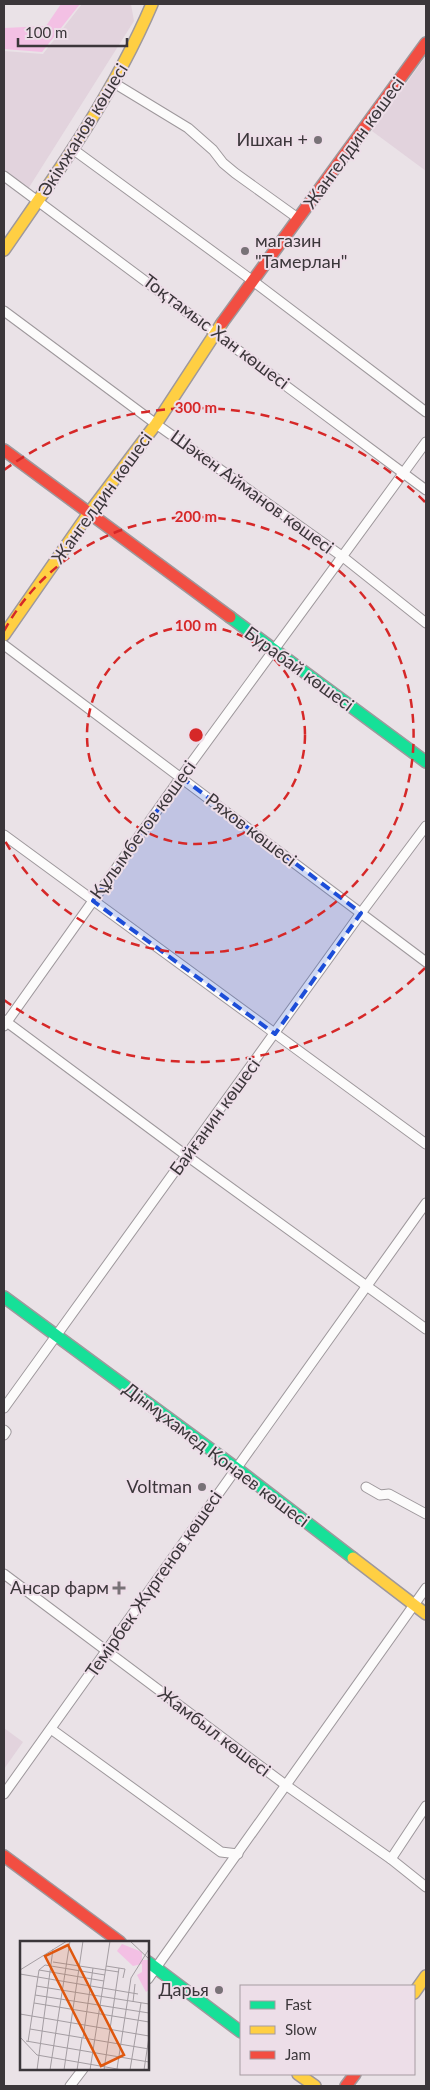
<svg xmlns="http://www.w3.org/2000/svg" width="430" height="2090" font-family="Lato,sans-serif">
<rect width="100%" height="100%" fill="#eae2e7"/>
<g fill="#e2d3dd">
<polygon points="82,4 131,4 134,21 28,189 4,171 4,51 43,54"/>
<polygon points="426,56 426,171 372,131"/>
<polygon points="4,1728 23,1742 4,1769"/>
</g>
<polygon fill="#f3c0e4" points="61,4 80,4 42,52 4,49 4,28 46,26"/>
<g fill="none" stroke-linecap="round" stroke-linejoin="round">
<defs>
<g id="street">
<polyline points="114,83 188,128 213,150 223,163 235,173 299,219"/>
<polyline points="74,150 253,281 426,412"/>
<polyline points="4,176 426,490"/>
<polyline points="4,311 156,424 343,557 426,623"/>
<polyline points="4,645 426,962"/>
<polyline points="4,835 426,1144"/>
<polyline points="4,1020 187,1156 426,1329"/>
<polyline points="4,1026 181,777 426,442"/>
<polyline points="4,1408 361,913 426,826"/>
<polyline points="4,1430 6,1432 4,1435"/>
<polyline points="366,1487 380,1495 389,1494 426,1514"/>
<polyline points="4,1574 287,1786 391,1859 426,1887"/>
<polyline points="51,1729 221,1852 238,1854"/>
<polyline points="4,1794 426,1203"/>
<polyline points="391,1859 426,1806"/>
<polyline points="148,1979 426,1588"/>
<polyline points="70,2086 83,2069"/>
</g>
<g id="fast">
<polyline points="230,617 426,762"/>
<polyline points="4,1297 236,1468 353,1558"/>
<polyline points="148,1962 241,2032"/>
</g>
<g id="slow">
<path d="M4 250C59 171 114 93 152 4"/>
<polyline points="4,635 89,513 156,424 222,323"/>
<polyline points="353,1558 426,1614"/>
<polyline points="414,1993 426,1976"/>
<polyline points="298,2074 315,2086"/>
</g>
<g id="jam">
<polyline points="222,323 426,43"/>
<polyline points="4,450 230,617"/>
<polyline points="4,1856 120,1942"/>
<polyline points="346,2086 355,2074"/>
</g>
</defs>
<use href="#street" stroke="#9e989c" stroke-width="11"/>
<use href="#fast" stroke="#9e989c" stroke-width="14"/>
<use href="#slow" stroke="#9e989c" stroke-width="14"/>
<use href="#jam" stroke="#9e989c" stroke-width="14"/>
<use href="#street" stroke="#fcfbfb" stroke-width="9"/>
<use href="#fast" stroke="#16e098" stroke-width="11"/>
<use href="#slow" stroke="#ffcf43" stroke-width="11"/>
<use href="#jam" stroke="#f24e42" stroke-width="11"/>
</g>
<path fill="#1d4ed8" fill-opacity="0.2" stroke="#1d4ed8" stroke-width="4" stroke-dasharray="10 6" stroke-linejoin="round" d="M181 777 361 913 275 1034 93 901Z"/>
<g fill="none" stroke="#d62828" stroke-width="2.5" stroke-dasharray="9 6">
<circle cx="196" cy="735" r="109"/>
<path d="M4 631A218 218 0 1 1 4 839"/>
<path d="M425 968A327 327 0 0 1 4 1000M4 470A327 327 0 0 1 425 502"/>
</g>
<g fill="#787277" stroke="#eddee8" stroke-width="2">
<circle cx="318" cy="140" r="5"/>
<circle cx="245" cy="251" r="5"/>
<circle cx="202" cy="1487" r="5"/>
<path d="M116.5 1580.5h5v5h5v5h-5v5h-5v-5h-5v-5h5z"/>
<circle cx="219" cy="1990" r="5"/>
</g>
<g text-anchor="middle" stroke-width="4" stroke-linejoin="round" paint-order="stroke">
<g font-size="18" fill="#3b363a" stroke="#eddee8">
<text transform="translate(83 130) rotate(-58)" y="6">Әкімжанов көшесі</text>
<text transform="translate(354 143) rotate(-54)" y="6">Жангелдин көшесі</text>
<text transform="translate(216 332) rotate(37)" y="6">Тоқтамыс Хан көшесі</text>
<text transform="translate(252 492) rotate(36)" y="6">Шәкен Айманов көшесі</text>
<text transform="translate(102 498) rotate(-54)" y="6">Жангелдин көшесі</text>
<text transform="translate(299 669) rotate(36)" y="6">Бурабай көшесі</text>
<text transform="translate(143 830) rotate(-54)" y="6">Құлымбетов көшесі</text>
<text transform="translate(251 830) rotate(37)" y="6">Ряхов көшесі</text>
<text transform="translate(215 1117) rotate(-54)" y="6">Байғанин көшесі</text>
<text transform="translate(216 1455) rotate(37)" y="6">Дінмұхамед Қонаев көшесі</text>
<text transform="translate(154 1584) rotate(-55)" y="6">Темірбек Жүргенов көшесі</text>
<text transform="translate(214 1732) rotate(37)" y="6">Жамбыл көшесі</text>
</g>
<g font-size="18" fill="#3b363a" stroke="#eddee8" text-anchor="end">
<text x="308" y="146">Ишхан +</text>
<text x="255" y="247" text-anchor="start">магазин<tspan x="255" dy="21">"Тамерлан"</tspan></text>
<text x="192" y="1493">Voltman</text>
<text x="109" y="1594">Ансар фарм</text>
<text x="209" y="1996">Дарья</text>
</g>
</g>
<g transform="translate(20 1941)">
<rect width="129" height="129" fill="#eae2e7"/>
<path d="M102 3 122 11V19H129V49L126 51 117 34 122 31V23L113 25 97 10Z" fill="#f3c0e4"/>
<path fill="none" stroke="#a49da2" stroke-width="1" d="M110 0 129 18M33 21 99 31M86 25 105 28 103 37M0 29 47 0M19 29 25 24 85 34M19 29 84 40M0 33 118 53M16 45 129 63M15 54 129 72M113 61 115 43M14 62 129 81M0 73 129 95M10 88 129 108M0 96 17 114 103 129M63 97 73 27M6 100 129 121M8 101 19 29M97 128 111 37 129 8M17 129 33 8M30 129 50 0M44 129 63 0M57 129 62 97M70 129 90 0M84 129 99 27M110 129 121 62M124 129 129 96"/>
<path fill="#df570e" fill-opacity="0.15" stroke="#df570e" stroke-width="2.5" d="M48 4 104 114 81 125 25 15Z"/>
<rect width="129" height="129" fill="none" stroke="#3b363a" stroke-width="2.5"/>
</g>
<circle cx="196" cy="735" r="8" fill="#d62828" stroke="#eddee8" stroke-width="2.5"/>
<g font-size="15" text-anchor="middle" font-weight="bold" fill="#d62828" stroke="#eddee8" stroke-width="4" stroke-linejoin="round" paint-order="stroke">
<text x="196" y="413">300 m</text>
<text x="196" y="522">200 m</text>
<text x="196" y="631">100 m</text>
</g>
<rect width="430" height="2090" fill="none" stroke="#3b363a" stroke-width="10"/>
<rect x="240" y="1985" width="175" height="90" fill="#eddee8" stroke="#a69ba2"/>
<rect x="250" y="2001" width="25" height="8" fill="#16e098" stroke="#a69ba2"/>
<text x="285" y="2010" font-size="15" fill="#3b363a">Fast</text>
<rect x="250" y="2026" width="25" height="8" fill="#ffcf43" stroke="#a69ba2"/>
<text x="285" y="2035" font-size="15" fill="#3b363a">Slow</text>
<rect x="250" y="2051" width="25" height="8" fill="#f24e42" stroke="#a69ba2"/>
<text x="285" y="2060" font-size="15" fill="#3b363a">Jam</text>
<path d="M18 38v8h109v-8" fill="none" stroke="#3b363a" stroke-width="2.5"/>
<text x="25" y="38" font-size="15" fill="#3b363a" stroke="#eddee8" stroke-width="4" paint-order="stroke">100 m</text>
</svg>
